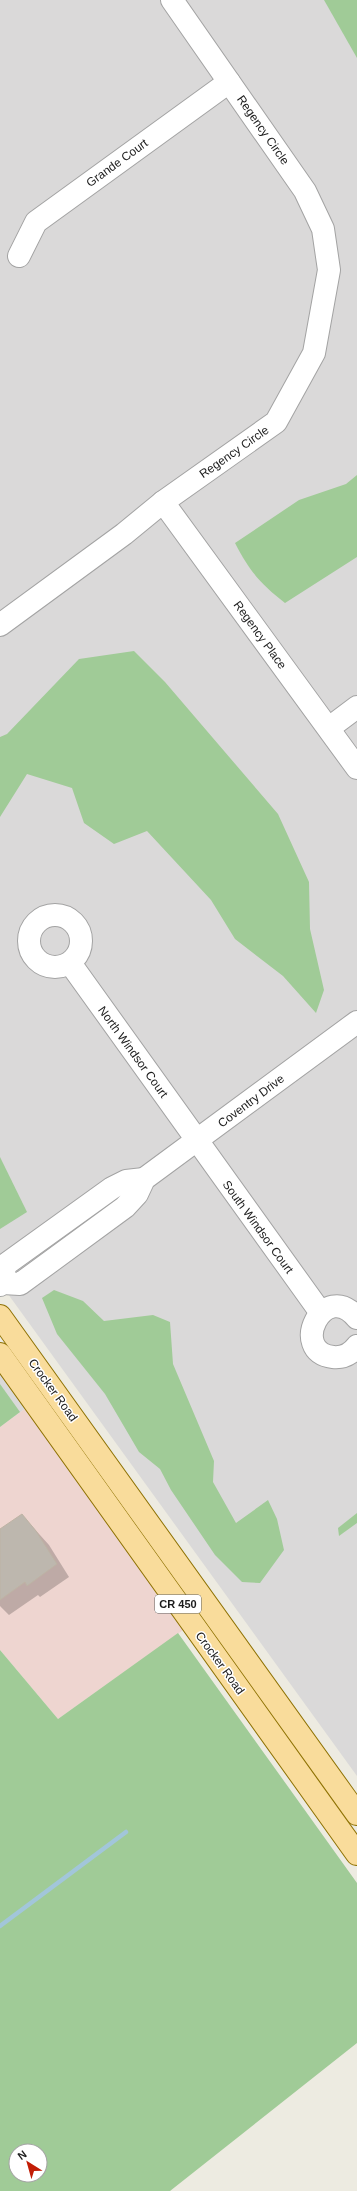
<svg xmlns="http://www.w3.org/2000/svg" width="357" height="2191" font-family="Arial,sans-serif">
<rect width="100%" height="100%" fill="#edebe1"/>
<g fill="#dad9d9">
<polygon points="0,0 357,0 357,1776 0,1283"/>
<polygon points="0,1372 26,1408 0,1427"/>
</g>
<polygon fill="#eed5d0" points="26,1408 186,1628 58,1719 0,1650 0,1427"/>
<g fill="#a0cb97" fill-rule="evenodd">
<polygon points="324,0 357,0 357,58"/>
<path d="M357 475V557L285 603C260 583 250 572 235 543L299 500 346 484Z"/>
<polygon points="134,651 165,682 278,814 309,882 310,929 324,990 316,1013 283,976 235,939 211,900 147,831 114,844 84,823 72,788 27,774 0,817 0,737 7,734 79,659"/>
<polygon points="0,1157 27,1212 0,1229"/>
<polygon points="54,1290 83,1301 104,1321 153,1315 170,1322 173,1364 214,1461 213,1482 236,1523 268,1500 277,1519 284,1550 260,1583 242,1582 215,1555 171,1490 160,1469 139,1452 105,1394 57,1334 42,1298"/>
<polygon points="0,1384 20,1412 0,1427"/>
<polygon points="357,1513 357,1523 339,1536 338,1528"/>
<path d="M178 1633 357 1883V2043L170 2191H0V1650L58 1719ZM16 2151H40V2175H16Z"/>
</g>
<polygon fill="#0003" points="22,1515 49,1545 69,1577 40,1597 38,1595 9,1615 0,1606 0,1531"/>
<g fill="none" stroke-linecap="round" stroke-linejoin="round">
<polyline stroke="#a2c6da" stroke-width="4.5" points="0,1926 126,1832"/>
</g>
<polygon fill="#bdb7ae" stroke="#beb3a4" points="22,1514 36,1531 57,1564 27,1586 25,1582 0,1600 0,1529"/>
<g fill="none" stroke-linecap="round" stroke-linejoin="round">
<defs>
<g id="minor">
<polyline points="19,256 36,222 229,82"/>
<polyline points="163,502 357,768"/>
<polyline points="0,625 124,534 163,502 276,422 314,353 329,270 323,229 305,191 172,0"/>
<polyline points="329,728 357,707"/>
<circle cx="55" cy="941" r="26"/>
<polyline points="70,963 321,1313"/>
<polyline points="3,1283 5,1265 112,1188 126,1181 144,1179"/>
<polyline points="0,1285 3,1283 20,1284 125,1207 137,1194 144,1179 357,1022"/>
<path d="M357 1318C324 1278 288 1352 333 1357 343 1358 351 1354 357 1346"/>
</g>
<g id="major">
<polyline points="0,1316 357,1814"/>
<polyline points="0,1354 357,1854"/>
</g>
</defs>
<use href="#minor" stroke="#a3a3a3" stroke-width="24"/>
<use href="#major" stroke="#8f7204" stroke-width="24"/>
<use href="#minor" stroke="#fff" stroke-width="22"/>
<use href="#major" stroke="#f9dc9b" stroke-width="22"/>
</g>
<g text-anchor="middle" stroke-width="3" stroke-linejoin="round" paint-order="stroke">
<rect fill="#fff" stroke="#606060" stroke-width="1" x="155" y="1595" width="46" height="18" rx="3"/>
<g font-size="11" font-weight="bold" fill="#1c1c1c">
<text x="178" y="1608">CR 450</text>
</g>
<g font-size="12" fill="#1c1c1c" stroke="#fff">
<text transform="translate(263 130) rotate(55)" y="4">Regency Circle</text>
<text transform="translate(117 163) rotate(-36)" y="4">Grande Court</text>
<text transform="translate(234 452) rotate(-35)" y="4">Regency Circle</text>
<text transform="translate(260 635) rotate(54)" y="4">Regency Place</text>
<text transform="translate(133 1052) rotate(54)" y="4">North Windsor Court</text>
<text transform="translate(251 1101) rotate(-37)" y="4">Coventry Drive</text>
<text transform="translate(258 1227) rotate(54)" y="4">South Windsor Court</text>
<text transform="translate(53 1390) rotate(54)" y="4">Crocker Road</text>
<text transform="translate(220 1663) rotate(54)" y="4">Crocker Road</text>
</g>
</g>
<g transform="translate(28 2163) rotate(323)"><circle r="19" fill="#ffffff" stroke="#a4a4a4"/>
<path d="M0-3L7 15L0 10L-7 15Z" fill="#c21d06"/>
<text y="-6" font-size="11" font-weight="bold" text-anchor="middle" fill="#1c1c1c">N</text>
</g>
</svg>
